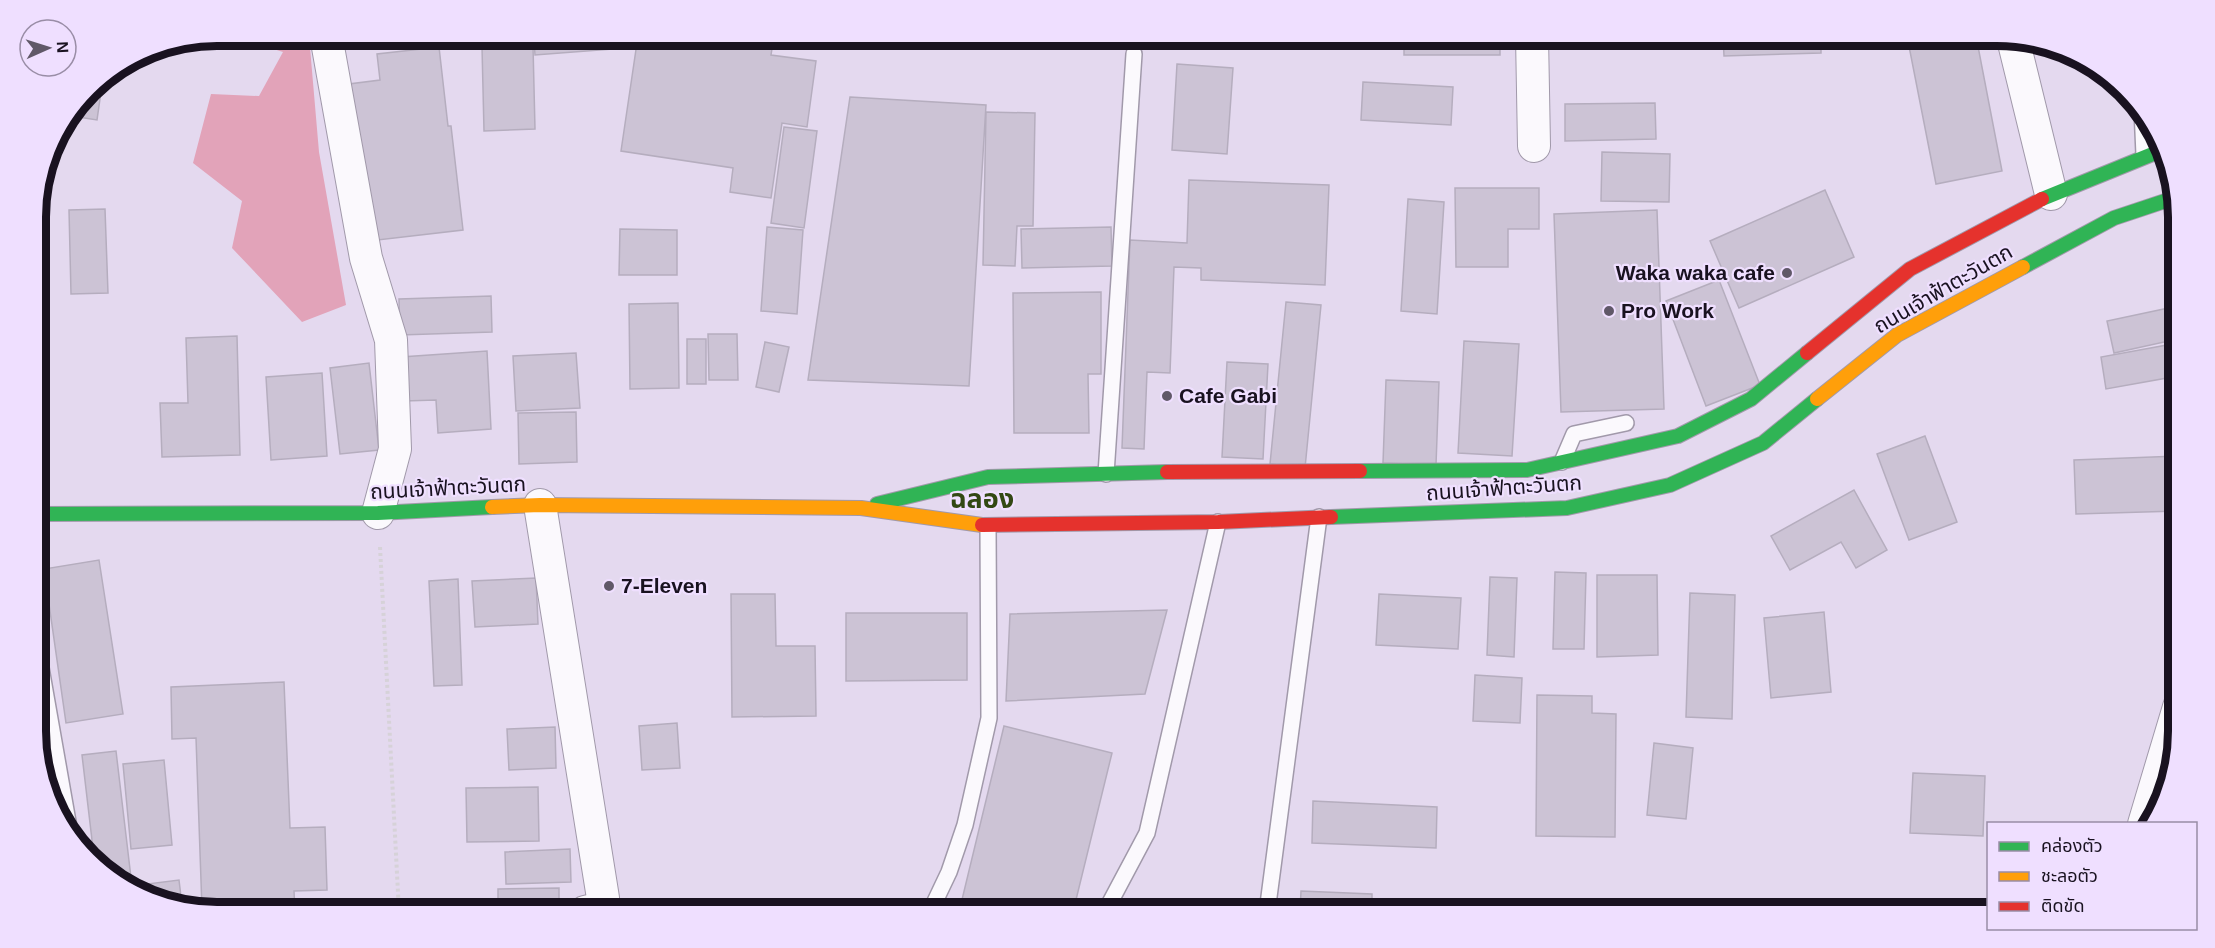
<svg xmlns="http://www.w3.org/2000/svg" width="2215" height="948" font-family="Helvetica,'Noto Sans Thai',sans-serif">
<rect width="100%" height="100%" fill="#e4d9ef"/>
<polygon fill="#e2a3b9" points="233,36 309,36 319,152 346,305 302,322 232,248 242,201 193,163 211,94 259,96 283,52"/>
<g fill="#ccc3d5" stroke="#b5adbe" stroke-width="1.5">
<polygon points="482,36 624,36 625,48 535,55 534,41 483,46"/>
<polygon points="638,36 774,36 771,55 816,61 807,127 782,123 771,198 730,192 733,168 621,151"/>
<rect x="1404" y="36" width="96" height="19"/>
<polygon points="1723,36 1821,36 1821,53 1724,56"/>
<polygon points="1907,36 1976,36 2002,171 1936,184"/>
<polygon points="533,46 535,129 484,131 482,47"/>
<polygon points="439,47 448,126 451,126 463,230 369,241 349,84 380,80 377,54"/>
<polygon points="1177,64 1233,68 1227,154 1172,150"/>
<polygon points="103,78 97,120 71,116 98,81"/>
<polygon points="1363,82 1453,87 1451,125 1361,120"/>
<polygon points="850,97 986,105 969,386 808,380"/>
<polygon points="1655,103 1656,139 1565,141 1565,104"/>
<polygon points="986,112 1035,113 1033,226 1017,226 1015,266 983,265"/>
<polygon points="784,127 817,131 804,228 771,223"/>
<polygon points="1602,152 1670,154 1669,202 1601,201"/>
<polygon points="1189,180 1329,185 1325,285 1201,280 1201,268 1174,267 1170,373 1147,372 1144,449 1122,448 1130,240 1187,243"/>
<polygon points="1455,188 1539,188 1539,229 1508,229 1508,267 1456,267"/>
<polygon points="1825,190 1854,257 1739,308 1710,241"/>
<polygon points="1408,199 1444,202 1437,314 1401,311"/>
<polygon points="105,209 108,293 71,294 69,210"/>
<polygon points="1657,210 1664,409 1561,412 1554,214"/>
<polygon points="767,227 803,230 797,314 761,311"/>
<polygon points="1111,227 1112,266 1022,268 1021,229"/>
<polygon points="620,229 677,230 677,275 619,275"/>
<polygon points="1719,280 1760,385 1706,406 1666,301"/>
<polygon points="1101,292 1101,374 1088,374 1089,433 1014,433 1013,293"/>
<polygon points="491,296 492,332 400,335 399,299"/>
<polygon points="1286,302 1321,305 1305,468 1270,464"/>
<polygon points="678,303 679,388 630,389 629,304"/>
<polygon points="2178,306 2178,339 2114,353 2107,321"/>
<polygon points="708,334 737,334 738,380 709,380"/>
<polygon points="37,336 40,336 42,421 37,421"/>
<polygon points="237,336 240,455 162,457 160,403 188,403 186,338"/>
<rect x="687" y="339" width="19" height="45"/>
<polygon points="1464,341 1519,344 1512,456 1458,453"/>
<polygon points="765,342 789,347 779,392 756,387"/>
<polygon points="2178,343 2178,376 2106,389 2101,357"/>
<polygon points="487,351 491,429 438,433 436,400 404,401 401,357"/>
<polygon points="576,353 580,408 516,411 513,356"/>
<polygon points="1227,362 1268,364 1263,459 1222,457"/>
<polygon points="369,363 379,450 340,454 330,368"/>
<polygon points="322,373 327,456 271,460 266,377"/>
<polygon points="1386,380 1439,382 1436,465 1383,463"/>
<polygon points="576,412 577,462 519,464 518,413"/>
<polygon points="1925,436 1957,522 1909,540 1877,454"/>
<polygon points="2178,456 2178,511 2076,514 2074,460"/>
<polygon points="1854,490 1887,550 1856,568 1841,542 1790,570 1771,536"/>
<polygon points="99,560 123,714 66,723 44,569"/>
<polygon points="1555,572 1586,573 1584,649 1553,649"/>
<polygon points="1597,575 1657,575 1658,655 1597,657"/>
<polygon points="1490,577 1517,578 1514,657 1487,655"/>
<polygon points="536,578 538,624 475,627 472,581"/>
<polygon points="458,579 462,685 434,686 429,581"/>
<polygon points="1690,593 1735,595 1732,719 1686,717"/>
<polygon points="731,594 775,594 776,646 815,646 816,716 732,717"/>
<polygon points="1379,594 1461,598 1458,649 1376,645"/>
<polygon points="1167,610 1145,694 1006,701 1010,614"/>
<polygon points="1824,612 1831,692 1771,698 1764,618"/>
<polygon points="846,613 967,613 967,680 846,681"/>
<polygon points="1475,675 1522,678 1520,723 1473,721"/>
<polygon points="284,682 290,828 325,827 327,890 294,891 295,912 218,912 202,909 196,738 172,739 171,687"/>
<polygon points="1537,695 1592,696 1592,713 1616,714 1615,837 1536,836"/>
<polygon points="677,723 680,768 642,770 639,726"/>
<polygon points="1004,726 1112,753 1073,912 959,912"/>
<polygon points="555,727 556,768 509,770 507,729"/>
<polygon points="1654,743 1693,748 1686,819 1647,815"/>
<polygon points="116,751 132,886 179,880 182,905 148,898 94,857 82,755"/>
<polygon points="164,760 172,845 131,849 123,764"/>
<polygon points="1913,773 1985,776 1983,836 1910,833"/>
<polygon points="538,787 539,841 467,842 466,788"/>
<polygon points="1313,801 1437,807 1436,848 1312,843"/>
<polygon points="570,849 571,882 506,884 505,852"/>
<polygon points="559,888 559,912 498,912 498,889"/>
<polygon points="1301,891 1372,894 1372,912 1300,912"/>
<polygon points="1381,906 1463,909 1463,912 1381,912"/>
</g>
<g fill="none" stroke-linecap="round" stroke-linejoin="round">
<defs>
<g id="lane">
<polyline points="2142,109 2144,155"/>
<polyline points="1562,462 1574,434 1626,423"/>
<polyline points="1106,474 1134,54"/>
<polyline points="37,645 70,833"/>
<polyline points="930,912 949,872 965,825 989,718 988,526"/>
<polyline points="1105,912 1147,833 1218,522"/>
<polyline points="1267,912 1319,517"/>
</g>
<g id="street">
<polyline points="326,36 366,258 391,340 395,449 378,513"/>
<polyline points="1532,36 1534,146"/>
<polyline points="2013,39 2051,194"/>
<polyline points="540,505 603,898 601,904 593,910 585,912"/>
<polyline points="2144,824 2179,707"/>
</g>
<g id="fast">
<polyline points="2042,199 2160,151"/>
<polyline points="2023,267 2114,218 2177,197"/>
<polyline points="1360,471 1527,470 1678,436 1751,399 1807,353"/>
<polyline points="877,504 988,477 1167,472"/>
<polyline points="37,514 378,513 492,507"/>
<polyline points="1331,517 1567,508 1670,485 1763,443 1817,399"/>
</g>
<g id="slow">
<polyline points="1817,399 1897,335 2023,267"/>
<polyline points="492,507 540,505 861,508 982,525"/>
</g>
<g id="jam">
<polyline points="1807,353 1910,269 2042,199"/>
<polyline points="1167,472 1360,471"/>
<polyline points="982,525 1218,522 1331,517"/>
</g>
</defs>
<use href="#lane" stroke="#a199aa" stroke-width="18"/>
<use href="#street" stroke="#a199aa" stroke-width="34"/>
<use href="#fast" stroke="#a199aa" stroke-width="16"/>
<use href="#slow" stroke="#a199aa" stroke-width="16"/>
<use href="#jam" stroke="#a199aa" stroke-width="16"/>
<polyline stroke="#d6d2d8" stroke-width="4" stroke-dasharray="3 3" stroke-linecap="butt" points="380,547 399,912"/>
<use href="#lane" stroke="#fbf9fd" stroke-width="15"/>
<use href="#street" stroke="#fbf9fd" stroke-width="32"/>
<use href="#fast" stroke="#30b455" stroke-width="14"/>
<use href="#slow" stroke="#ff9f0a" stroke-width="14"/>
<use href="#jam" stroke="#e5322d" stroke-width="14"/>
</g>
<g fill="#605868" stroke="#efdfff" stroke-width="2">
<circle cx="1787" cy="273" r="6"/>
<circle cx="1609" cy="311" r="6"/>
<circle cx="1167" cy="396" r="6"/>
<circle cx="609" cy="586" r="6"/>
</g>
<g text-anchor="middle" stroke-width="4.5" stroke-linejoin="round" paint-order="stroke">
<g font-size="21" font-weight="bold" fill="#191220" stroke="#efdfff" text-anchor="start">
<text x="1775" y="280" text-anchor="end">Waka waka cafe</text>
<text x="1621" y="318">Pro Work</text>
<text x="1179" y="403">Cafe Gabi</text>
<text x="621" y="593">7-Eleven</text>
</g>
<g font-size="21" fill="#191220" stroke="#efdfff">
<text transform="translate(1943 289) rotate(-30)" y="7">ถนนเจ้าฟ้าตะวันตก</text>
<text transform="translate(448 488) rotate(-3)" y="7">ถนนเจ้าฟ้าตะวันตก</text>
<text transform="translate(1504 488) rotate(-4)" y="7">ถนนเจ้าฟ้าตะวันตก</text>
</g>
<g font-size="27" font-weight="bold" fill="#334814" stroke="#efdfff">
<text x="982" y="508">ฉลอง</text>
</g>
</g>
<path d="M0 0H2215V948H0ZM217 46H1997A171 171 0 0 1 2168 217V731A171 171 0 0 1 1997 902H217A171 171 0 0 1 46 731V217A171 171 0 0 1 217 46Z" fill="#efdfff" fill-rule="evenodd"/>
<path fill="none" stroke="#191220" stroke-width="8" d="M217 46H1997A171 171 0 0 1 2168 217V731A171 171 0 0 1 1997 902H217A171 171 0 0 1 46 731V217A171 171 0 0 1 217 46Z"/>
<rect x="1987" y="822" width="210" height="108" fill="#efdfff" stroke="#998da6" stroke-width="1.5"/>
<rect x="1999" y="842" width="30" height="9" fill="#30b455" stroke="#998da6" stroke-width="1.5"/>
<text x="2041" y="852" font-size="18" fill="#191220">คล่องตัว</text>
<rect x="1999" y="872" width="30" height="9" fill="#ff9f0a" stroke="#998da6" stroke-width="1.5"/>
<text x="2041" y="882" font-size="18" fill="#191220">ชะลอตัว</text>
<rect x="1999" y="902" width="30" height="9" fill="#e5322d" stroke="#998da6" stroke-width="1.5"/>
<text x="2041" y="912" font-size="18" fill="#191220">ติดขัด</text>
<g transform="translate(48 48) rotate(87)"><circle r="28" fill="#efdfff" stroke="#998da6" stroke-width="1.5"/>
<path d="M0-4.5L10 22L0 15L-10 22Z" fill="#605868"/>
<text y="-9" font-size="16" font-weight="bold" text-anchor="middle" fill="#191220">N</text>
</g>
</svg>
